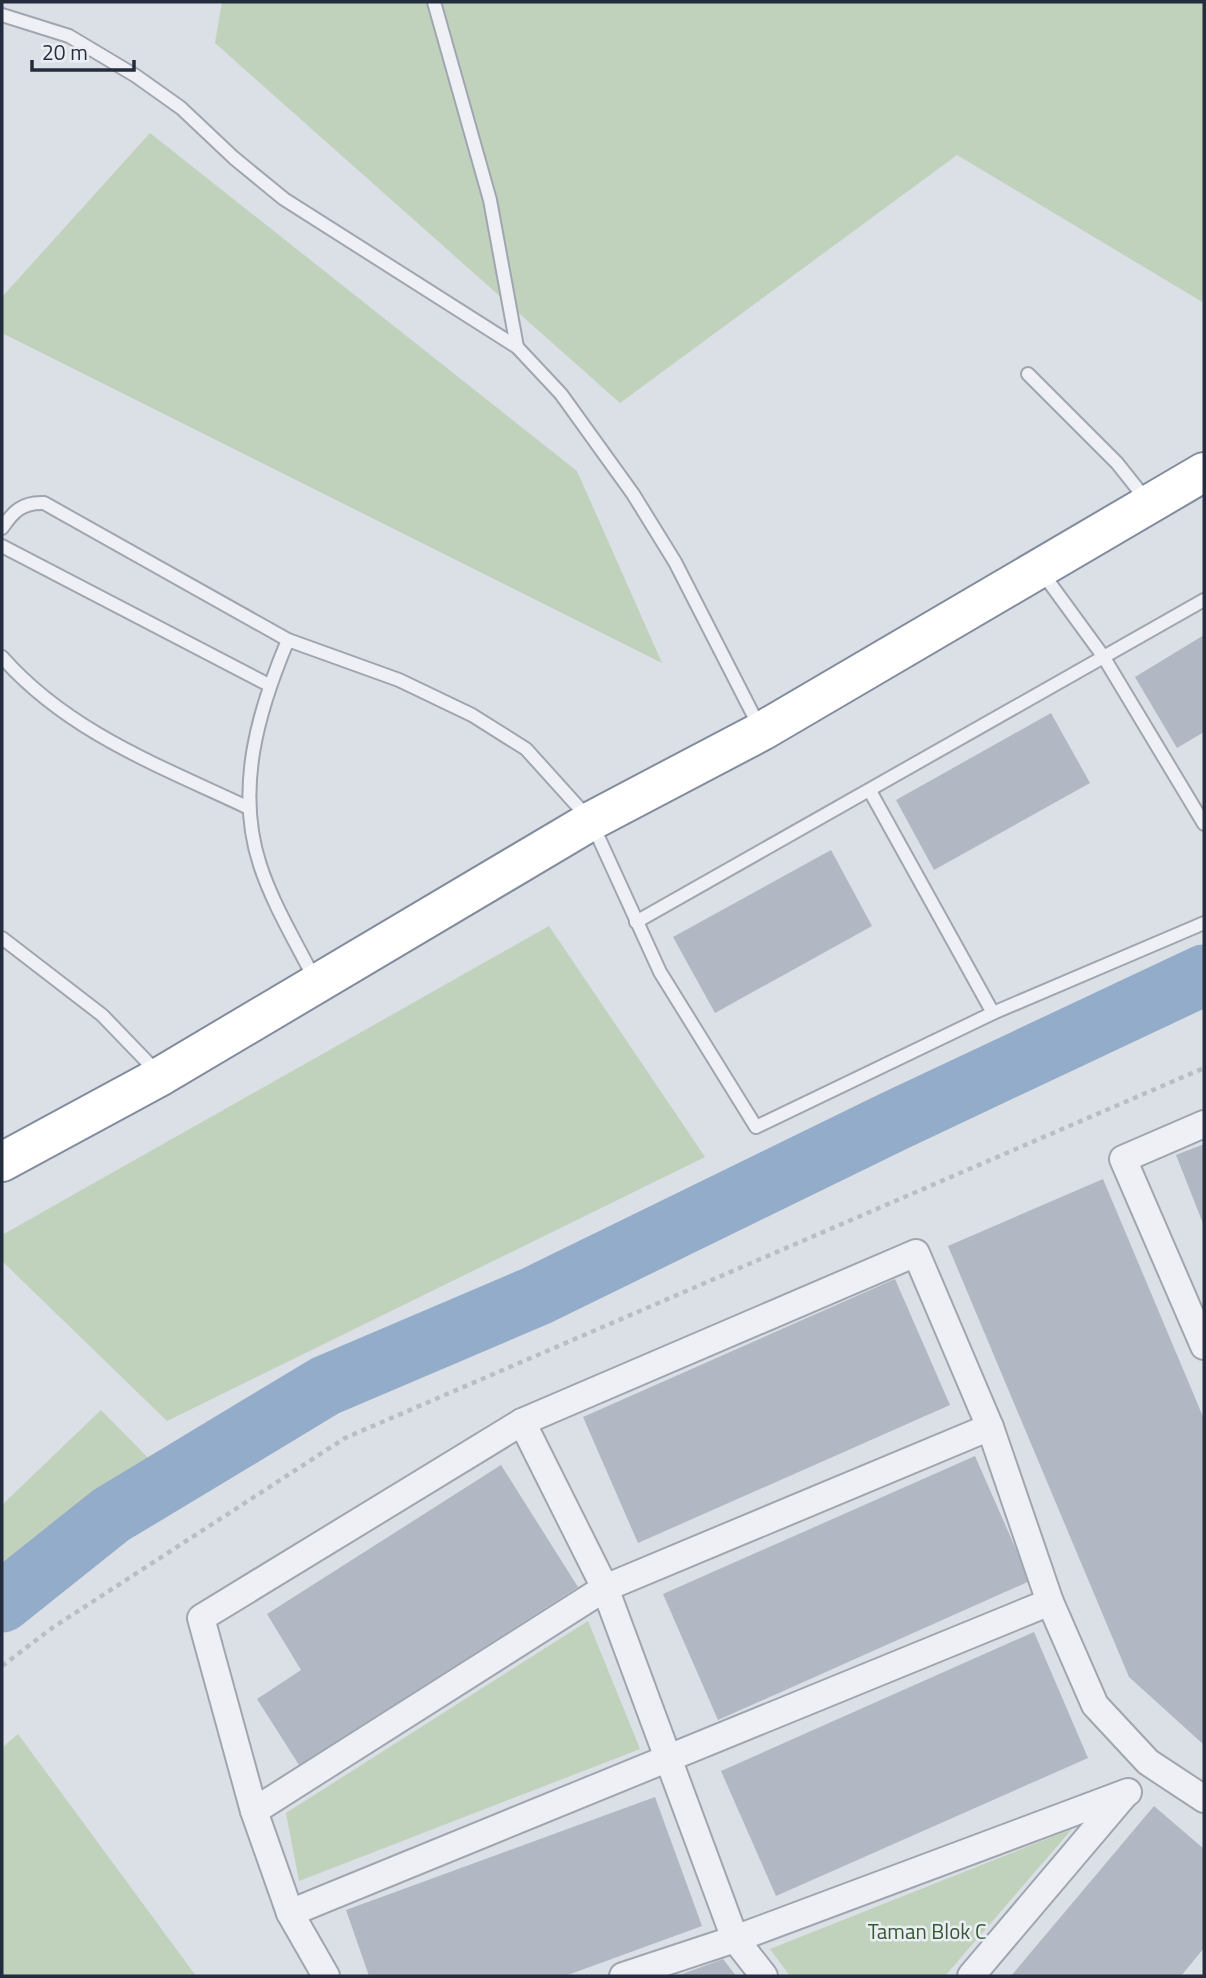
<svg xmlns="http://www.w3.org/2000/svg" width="1206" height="1978" font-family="'Titillium Web',sans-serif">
<rect width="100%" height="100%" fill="#dbdfe6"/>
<g fill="#c0d1bc">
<polygon points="222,2 1204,2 1204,303 957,155 620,403 215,43"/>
<polygon points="150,133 577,471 662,663 2,333 2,297"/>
<polygon points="549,926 705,1157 167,1421 2,1261 2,1235"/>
<polygon points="101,1410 153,1463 2,1580 2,1505"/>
<polygon points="588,1621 640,1749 299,1881 286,1813"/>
<polygon points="18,1734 196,1976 2,1976 2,1748"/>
<polygon points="1072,1829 945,1976 790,1976 770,1949"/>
</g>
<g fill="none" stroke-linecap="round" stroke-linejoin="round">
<polyline stroke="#93acc9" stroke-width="61" points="2,1602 111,1515 325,1386 536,1296 892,1122 1204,975"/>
</g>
<g fill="#b2b8c3">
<polygon points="1204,635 1204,732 1177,748 1135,677"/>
<polygon points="1051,713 1090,783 934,870 896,800"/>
<polygon points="831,850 872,926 715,1013 673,937"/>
<polygon points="1204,1144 1204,1226 1176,1155"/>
<polygon points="1103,1179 1204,1419 1204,1745 1129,1677 948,1246"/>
<polygon points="895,1279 950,1405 638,1543 583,1417"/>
<polygon points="975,1456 1030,1581 718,1720 663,1594"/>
<polygon points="501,1465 578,1587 299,1765 257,1699 301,1670 267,1614"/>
<polygon points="1034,1632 1088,1758 776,1896 721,1771"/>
<polygon points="655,1797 702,1926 565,1976 369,1976 346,1910"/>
<polygon points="1154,1806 1204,1849 1204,1948 1181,1976 1011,1976"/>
<polygon points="723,1959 736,1976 677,1976"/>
</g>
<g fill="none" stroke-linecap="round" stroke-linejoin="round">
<defs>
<g id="service">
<polyline points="434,2 490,200 517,347"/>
<polyline points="2,15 69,36 136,76 181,108 234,158 284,199 517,347 561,394 633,494 675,562 760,728"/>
<polyline points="1028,374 1117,463 1148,502"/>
<path d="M2 528C13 512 22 502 44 503L288 640"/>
<polyline points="2,546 269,685"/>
<polyline points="1041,571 1103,656 1204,824"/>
<path d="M2 657C68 732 160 766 249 808"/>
<polyline points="870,791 993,1013"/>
<polyline points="636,922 1204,600"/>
<polyline points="2,938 102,1015 157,1072"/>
<path d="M316 982C297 944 273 905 260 865 235 789 258 711 288 640L399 680 472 715 526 749 591 821 660 972 756 1127 993 1013 1204 923"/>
</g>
<g id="minor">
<polyline points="1204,1124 1123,1159 1204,1346"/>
<polyline points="522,1422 605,1588 735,1939 764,1976"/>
<polyline points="254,1811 605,1588 990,1427"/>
<polyline points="290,1913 1050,1602"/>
<polyline points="326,1976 290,1913 254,1811 201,1618 522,1422 916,1253 990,1427 1050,1602 1095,1705 1148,1762 1204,1799"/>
<polyline points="623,1976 735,1939 1128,1792"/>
<polyline points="971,1976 1126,1793"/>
</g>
<polyline id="trunk" points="2,1162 161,1076 591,821 762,731 1204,472"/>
</defs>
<use href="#service" stroke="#a0a6b0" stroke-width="16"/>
<use href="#minor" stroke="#a0a6b0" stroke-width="30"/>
<use href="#trunk" stroke="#828c9e" stroke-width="42"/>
<polyline stroke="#b9bdc5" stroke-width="4.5" stroke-dasharray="5 5" stroke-linecap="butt" points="2,1666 52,1628 345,1438 1204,1068"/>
<use href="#service" stroke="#eef0f5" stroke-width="12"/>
<use href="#minor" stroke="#eef0f5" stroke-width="26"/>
<use href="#trunk" stroke="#fff" stroke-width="38"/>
</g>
<g text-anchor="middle" stroke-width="5" stroke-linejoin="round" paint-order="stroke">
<g font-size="21" fill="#375931" stroke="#eaeef4">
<text x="927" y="1939">Taman Blok C</text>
</g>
</g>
<rect width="1206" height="1978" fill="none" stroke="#242d3d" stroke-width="7"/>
<path d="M32 60v10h102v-10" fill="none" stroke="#242d3d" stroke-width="3.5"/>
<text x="42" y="60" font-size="21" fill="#242d3d" stroke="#eaeef4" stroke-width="5" paint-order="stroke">20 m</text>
</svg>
